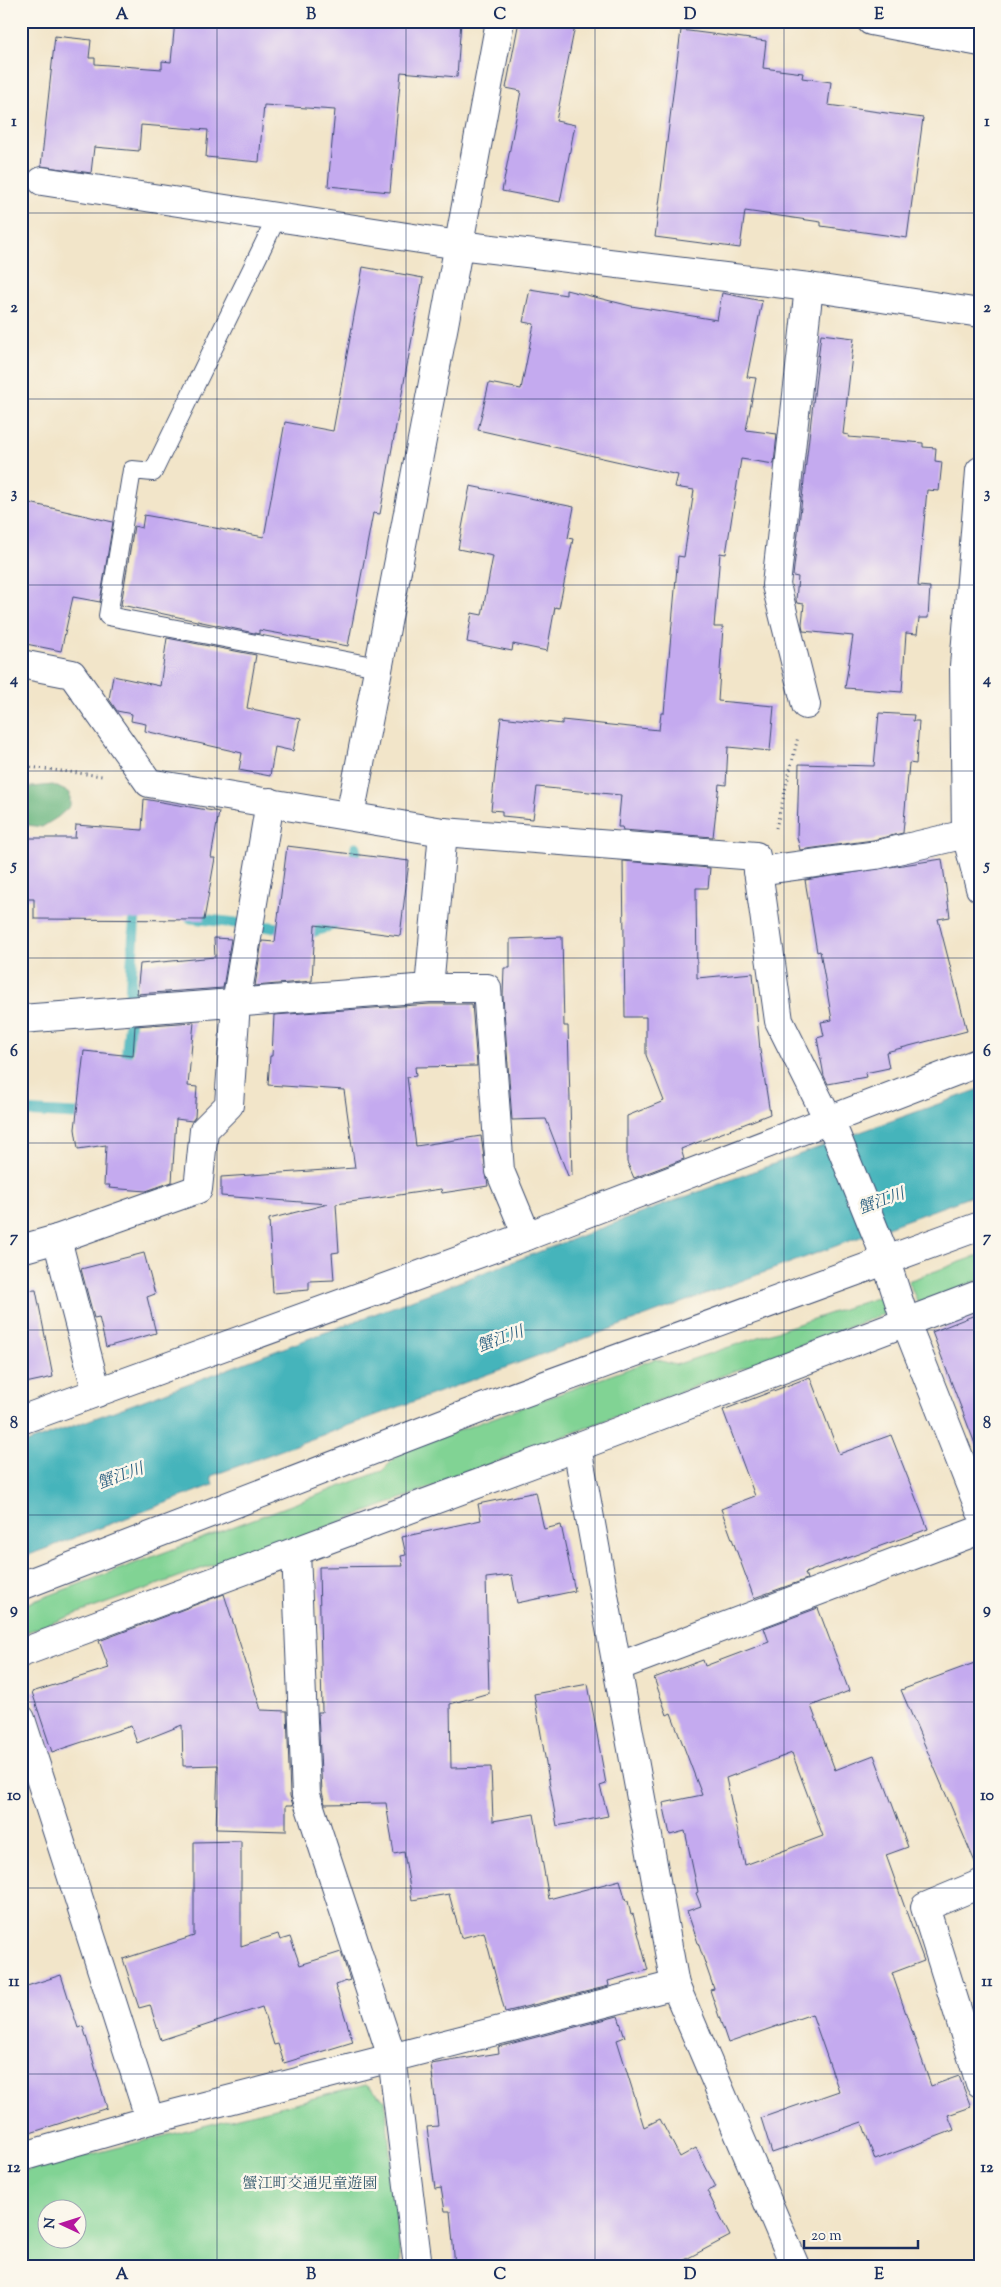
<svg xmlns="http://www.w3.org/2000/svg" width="1001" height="2287" font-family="'Sorts Mill Goudy','Noto Serif JP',serif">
<rect width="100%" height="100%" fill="#fbf7ec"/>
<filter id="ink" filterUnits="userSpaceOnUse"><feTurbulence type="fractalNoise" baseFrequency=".02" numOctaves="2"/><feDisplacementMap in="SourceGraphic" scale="10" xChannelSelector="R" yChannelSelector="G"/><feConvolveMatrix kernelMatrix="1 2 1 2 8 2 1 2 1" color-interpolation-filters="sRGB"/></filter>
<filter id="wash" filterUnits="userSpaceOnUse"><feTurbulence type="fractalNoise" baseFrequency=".0096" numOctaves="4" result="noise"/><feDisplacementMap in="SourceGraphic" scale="20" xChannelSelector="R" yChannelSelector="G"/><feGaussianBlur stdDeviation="1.12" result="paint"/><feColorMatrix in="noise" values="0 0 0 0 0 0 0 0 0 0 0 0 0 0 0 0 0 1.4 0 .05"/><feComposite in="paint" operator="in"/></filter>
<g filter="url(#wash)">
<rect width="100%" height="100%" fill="#f2e5c9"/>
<g fill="#81d394" stroke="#4e8179" fill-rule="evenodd">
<polygon points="980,1255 980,1280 918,1303 908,1281"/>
<polygon points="888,1294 894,1310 288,1542 278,1541 21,1634 21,1606 382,1471 402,1451 655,1359 675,1365"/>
<path d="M366 2085 385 2100 401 2266H21V2172ZM48 2210H78V2240H48Z"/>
</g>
<polygon fill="#68b57e" stroke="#42726e" points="53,785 70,793 70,806 58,817 42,827 21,824 21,788"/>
<path fill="#44b4bb" stroke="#30728c" d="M980 1089V1193L211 1476 213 1485 21 1558V1445C342 1329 659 1203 980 1089Z"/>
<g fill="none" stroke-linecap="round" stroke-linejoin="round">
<g stroke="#44b4bb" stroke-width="11">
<polyline points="354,868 356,847"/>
<polyline points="191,918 236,923"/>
<polyline points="262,926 312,932 341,922"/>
<polyline points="130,997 135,911 140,912"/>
<polyline points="125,1071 130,1019"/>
<polyline points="21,1111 92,1115"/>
</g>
</g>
<g id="blocks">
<g fill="#c4aaef" fill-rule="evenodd">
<polygon points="175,21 461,21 457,77 401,72 390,192 328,186 335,110 264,105 259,162 206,157 208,130 141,125 139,151 94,147 91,173 41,166 55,36 91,40 89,58 95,58 95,64 162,69 162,61 171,62"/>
<polygon points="519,21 576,21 556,121 575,125 560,202 502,191 521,91 506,88"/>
<polygon points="681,30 766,41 763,68 803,73 802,78 831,82 828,105 923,118 907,238 821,226 821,222 745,211 740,248 655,237"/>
<polygon points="363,267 423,278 380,514 373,513 348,646 259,630 259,634 121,605 134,526 142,528 144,515 264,537 285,422 333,431"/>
<polygon points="530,289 566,295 566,290 631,306 717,320 722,293 762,301 747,377 756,378 746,430 777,434 774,464 741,459 726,554 720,553 714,627 723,627 718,701 774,706 770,751 728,747 726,785 719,784 713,837 623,830 622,827 618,827 621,795 537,787 533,819 502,816 502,811 491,810 501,717 562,724 562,720 659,730 661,713 664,713 678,556 684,557 694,490 675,487 678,475 478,430 489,383 521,389 534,324 523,322"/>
<polygon points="821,334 854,338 843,434 849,435 848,437 923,443 923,447 936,448 935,461 942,462 939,491 927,490 918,586 930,587 928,618 919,618 917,634 906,633 902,692 845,688 853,636 803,631 802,624 804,604 797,603 796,600 798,577 793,576"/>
<polygon points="470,486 574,507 568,538 573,539 559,608 555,607 547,651 513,644 512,651 467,642 472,613 482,615 493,556 458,549"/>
<polygon points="21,501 113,522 100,602 73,597 61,651 21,643"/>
<polygon points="167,638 256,655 247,708 300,719 293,751 275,747 270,776 239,770 242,753 145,731 146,724 131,721 132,714 117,711 109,699 113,676 160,686"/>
<polygon points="879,713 914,715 913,721 919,721 916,764 909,763 903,833 873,840 800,850 797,837 799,764 874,766"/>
<polygon points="144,799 219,812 211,858 215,858 204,920 34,919 34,899 26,899 26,838 75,838 76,825 142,830"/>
<polygon points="287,846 409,861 400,936 315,925 312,981 255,986 262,941 275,942"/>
<polygon points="942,859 950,917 938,919 967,1031 886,1052 889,1068 865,1073 866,1077 828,1084 824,1076 817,1038 824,1036 821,1022 832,1020 820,951 817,952 805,880"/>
<polygon points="623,861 710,868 708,888 696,888 697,978 753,973 760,1050 770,1114 681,1149 684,1159 634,1178 627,1162 627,1116 664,1101 646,1055 646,1017 625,1017"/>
<polygon points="562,937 564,1026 568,1026 572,1175 568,1176 546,1119 512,1120 503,997 504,968 510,968 510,939"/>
<polygon points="214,938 231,939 223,988 137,994 140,964 215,957"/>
<polygon points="430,1004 472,1004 477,1066 415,1067 416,1076 407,1077 416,1146 481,1136 488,1186 442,1193 441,1189 336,1204 339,1252 332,1253 334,1280 309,1281 309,1290 273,1293 269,1219 328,1204 221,1196 221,1177 355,1168 344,1090 268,1085 270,1056 272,1056 274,1015"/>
<polygon points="194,1022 188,1086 197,1087 195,1117 192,1121 176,1119 172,1182 146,1191 109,1188 110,1185 104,1185 106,1145 78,1149 75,1129 84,1051 133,1056 135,1026"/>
<polygon points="144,1253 155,1294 147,1297 156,1333 106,1347 99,1317 94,1318 81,1269"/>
<polygon points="36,1290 53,1377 21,1384 21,1291"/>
<polygon points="980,1313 980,1448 977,1449 932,1332"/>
<polygon points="810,1377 839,1454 891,1435 928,1529 805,1573 807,1579 754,1598 721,1509 755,1496 723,1410"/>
<polygon points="536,1492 544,1529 561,1525 575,1591 517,1603 512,1575 486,1578 489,1693 450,1704 451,1768 491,1767 493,1821 534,1814 549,1899 620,1880 626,1901 628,1901 631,1915 633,1914 648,1970 608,1981 609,1986 505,2012 484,1932 461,1938 449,1894 412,1900 404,1852 394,1854 386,1803 325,1804 322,1792 318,1712 322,1712 319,1567 403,1566 401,1556 406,1555 402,1537 481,1520 478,1504"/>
<polygon points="224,1594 261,1710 287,1711 290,1796 293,1805 286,1805 286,1831 216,1829 218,1765 183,1766 182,1725 137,1743 131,1726 52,1752 32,1692 109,1668 99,1641"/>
<path d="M818 1608 849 1691 811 1706 835 1770 874 1755 908 1847 886 1855 924 1961 892 1973 931 2086 959 2076 971 2107 948 2115 954 2130 875 2160 862 2122 772 2153 761 2118 839 2091 812 2014 728 2043 710 1990 714 1989 687 1911 701 1906 696 1893 698 1892 685 1831 670 1835 663 1803 702 1795 671 1713 667 1715 654 1678 703 1660 705 1666 769 1642 764 1628ZM792 1753 823 1836 745 1865 726 1778Z"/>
<polygon points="980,1661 980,1869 978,1869 901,1690"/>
<polygon points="588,1684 606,1784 600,1786 608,1816 557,1826 534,1694"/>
<polygon points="241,1841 241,1946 278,1934 280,1940 290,1937 300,1965 341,1952 350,1980 335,1985 353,2042 284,2063 278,2044 274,2045 262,2007 161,2040 150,2005 139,2008 123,1959 194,1936 194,1842"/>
<polygon points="61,1975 78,2028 83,2026 107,2108 21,2136 21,1988"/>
<polygon points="618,2016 625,2037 617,2040 644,2127 660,2119 680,2157 696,2148 716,2187 707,2191 730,2236 673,2266 455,2266 450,2211 445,2211 441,2188 435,2189 427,2127 438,2126 431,2064 499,2053 498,2047"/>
</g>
</g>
</g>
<g filter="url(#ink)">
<use href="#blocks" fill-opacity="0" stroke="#3b4a6e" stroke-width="1"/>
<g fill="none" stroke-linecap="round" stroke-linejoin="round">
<defs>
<polyline id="lane" points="277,217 153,472 132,470 108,616 378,667"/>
<g id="street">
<polyline points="971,40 972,21"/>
<polyline points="42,181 459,245 809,287 980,313"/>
<polyline points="21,664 72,674 149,783 443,832 756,856 779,1021 836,1135 881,1246 906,1323 980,1510"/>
<polyline points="806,705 776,585 809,287"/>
<polyline points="350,816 444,325 500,21"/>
<polyline points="980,833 966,834 980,888"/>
<polyline points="758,871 876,855 966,834 964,666 980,471"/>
<polyline points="429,988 487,988 500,1171 527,1236"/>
<polyline points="21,1019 429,988 443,832"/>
<polyline points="21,1249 57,1239"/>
<polyline points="97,1393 57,1239 198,1189 204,1130 229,1105 236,1003 270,802"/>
<polyline points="21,1420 527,1236 980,1062"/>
<polyline points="577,1447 675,1985 795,2266"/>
<polyline points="296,1552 306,1795 392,2057 418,2266"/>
<polyline points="21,1586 485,1407 980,1226"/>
<polyline points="21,1653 577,1447 980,1294"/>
<polyline points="617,1667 980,1530"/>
<polyline points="21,1719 150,2120"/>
<polyline points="980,1884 925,1907 980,2083"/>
<polyline points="21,2157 150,2120 675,1985"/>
</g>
<polyline id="secondary" points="871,21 980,42"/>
</defs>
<use href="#lane" stroke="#3b4a6e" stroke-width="20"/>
<use href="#street" stroke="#3b4a6e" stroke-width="30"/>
<use href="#secondary" stroke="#3b4a6e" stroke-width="30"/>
<g stroke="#3b4a6e" stroke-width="3" stroke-dasharray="1 4" stroke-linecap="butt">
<polyline points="21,766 102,776"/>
<polyline points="776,828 798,737"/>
</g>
<use href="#lane" stroke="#fff" stroke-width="18"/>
<use href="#street" stroke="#fff" stroke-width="28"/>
<use href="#secondary" stroke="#fff" stroke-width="28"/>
</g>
</g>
<path fill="none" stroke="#1b2f5e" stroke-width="1" stroke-opacity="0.55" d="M217 21V2266M406 21V2266M595 21V2266M784 21V2266M21 213H980M21 399H980M21 585H980M21 771H980M21 958H980M21 1143H980M21 1330H980M21 1515H980M21 1702H980M21 1888H980M21 2074H980"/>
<g text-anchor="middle" stroke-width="5" stroke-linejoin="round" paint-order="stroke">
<g font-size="15" fill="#34586c" stroke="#fbf7ec">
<text x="310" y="2188">蟹江町交通児童遊園</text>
</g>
<g font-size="16" font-style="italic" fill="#295e7f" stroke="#fbf7ec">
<text transform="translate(881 1200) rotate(-20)" y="6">蟹江川</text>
<text transform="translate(500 1338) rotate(-20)" y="6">蟹江川</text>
<text transform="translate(120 1475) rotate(-20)" y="6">蟹江川</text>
</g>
</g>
<rect width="1001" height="2287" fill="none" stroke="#fbf7ec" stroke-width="55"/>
<g transform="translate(62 2224) rotate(274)"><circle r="24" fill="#fbf7ec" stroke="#a1a7b3"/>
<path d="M0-4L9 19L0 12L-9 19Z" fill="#b5179e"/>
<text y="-8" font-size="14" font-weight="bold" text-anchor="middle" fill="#1b2f5e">N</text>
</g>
<path d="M804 2240v8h114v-8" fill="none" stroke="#1b2f5e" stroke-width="2.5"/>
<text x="811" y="2240" font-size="15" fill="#1b2f5e" stroke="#fbf7ec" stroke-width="4" paint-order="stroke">20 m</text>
<rect x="28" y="28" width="946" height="2232" fill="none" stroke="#1b2f5e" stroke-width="2"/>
<g font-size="16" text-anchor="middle" font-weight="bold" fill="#1b2f5e">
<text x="122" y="19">A</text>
<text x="311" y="19">B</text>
<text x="500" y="19">C</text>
<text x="690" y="19">D</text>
<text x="879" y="19">E</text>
<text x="14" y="126">1</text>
<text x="987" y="126">1</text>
<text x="14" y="312">2</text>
<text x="987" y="312">2</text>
<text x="14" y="498">3</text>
<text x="987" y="498">3</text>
<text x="14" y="684">4</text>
<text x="987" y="684">4</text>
<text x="14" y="870">5</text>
<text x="987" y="870">5</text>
<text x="14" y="1056">6</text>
<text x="987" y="1056">6</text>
<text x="14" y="1242">7</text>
<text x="987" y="1242">7</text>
<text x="14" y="1428">8</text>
<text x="987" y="1428">8</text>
<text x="14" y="1614">9</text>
<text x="987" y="1614">9</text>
<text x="14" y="1800">10</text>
<text x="987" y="1800">10</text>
<text x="14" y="1986">11</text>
<text x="987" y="1986">11</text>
<text x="14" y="2172">12</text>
<text x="987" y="2172">12</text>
<text x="122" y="2279">A</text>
<text x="311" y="2279">B</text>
<text x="500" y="2279">C</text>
<text x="690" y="2279">D</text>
<text x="879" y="2279">E</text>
</g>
</svg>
